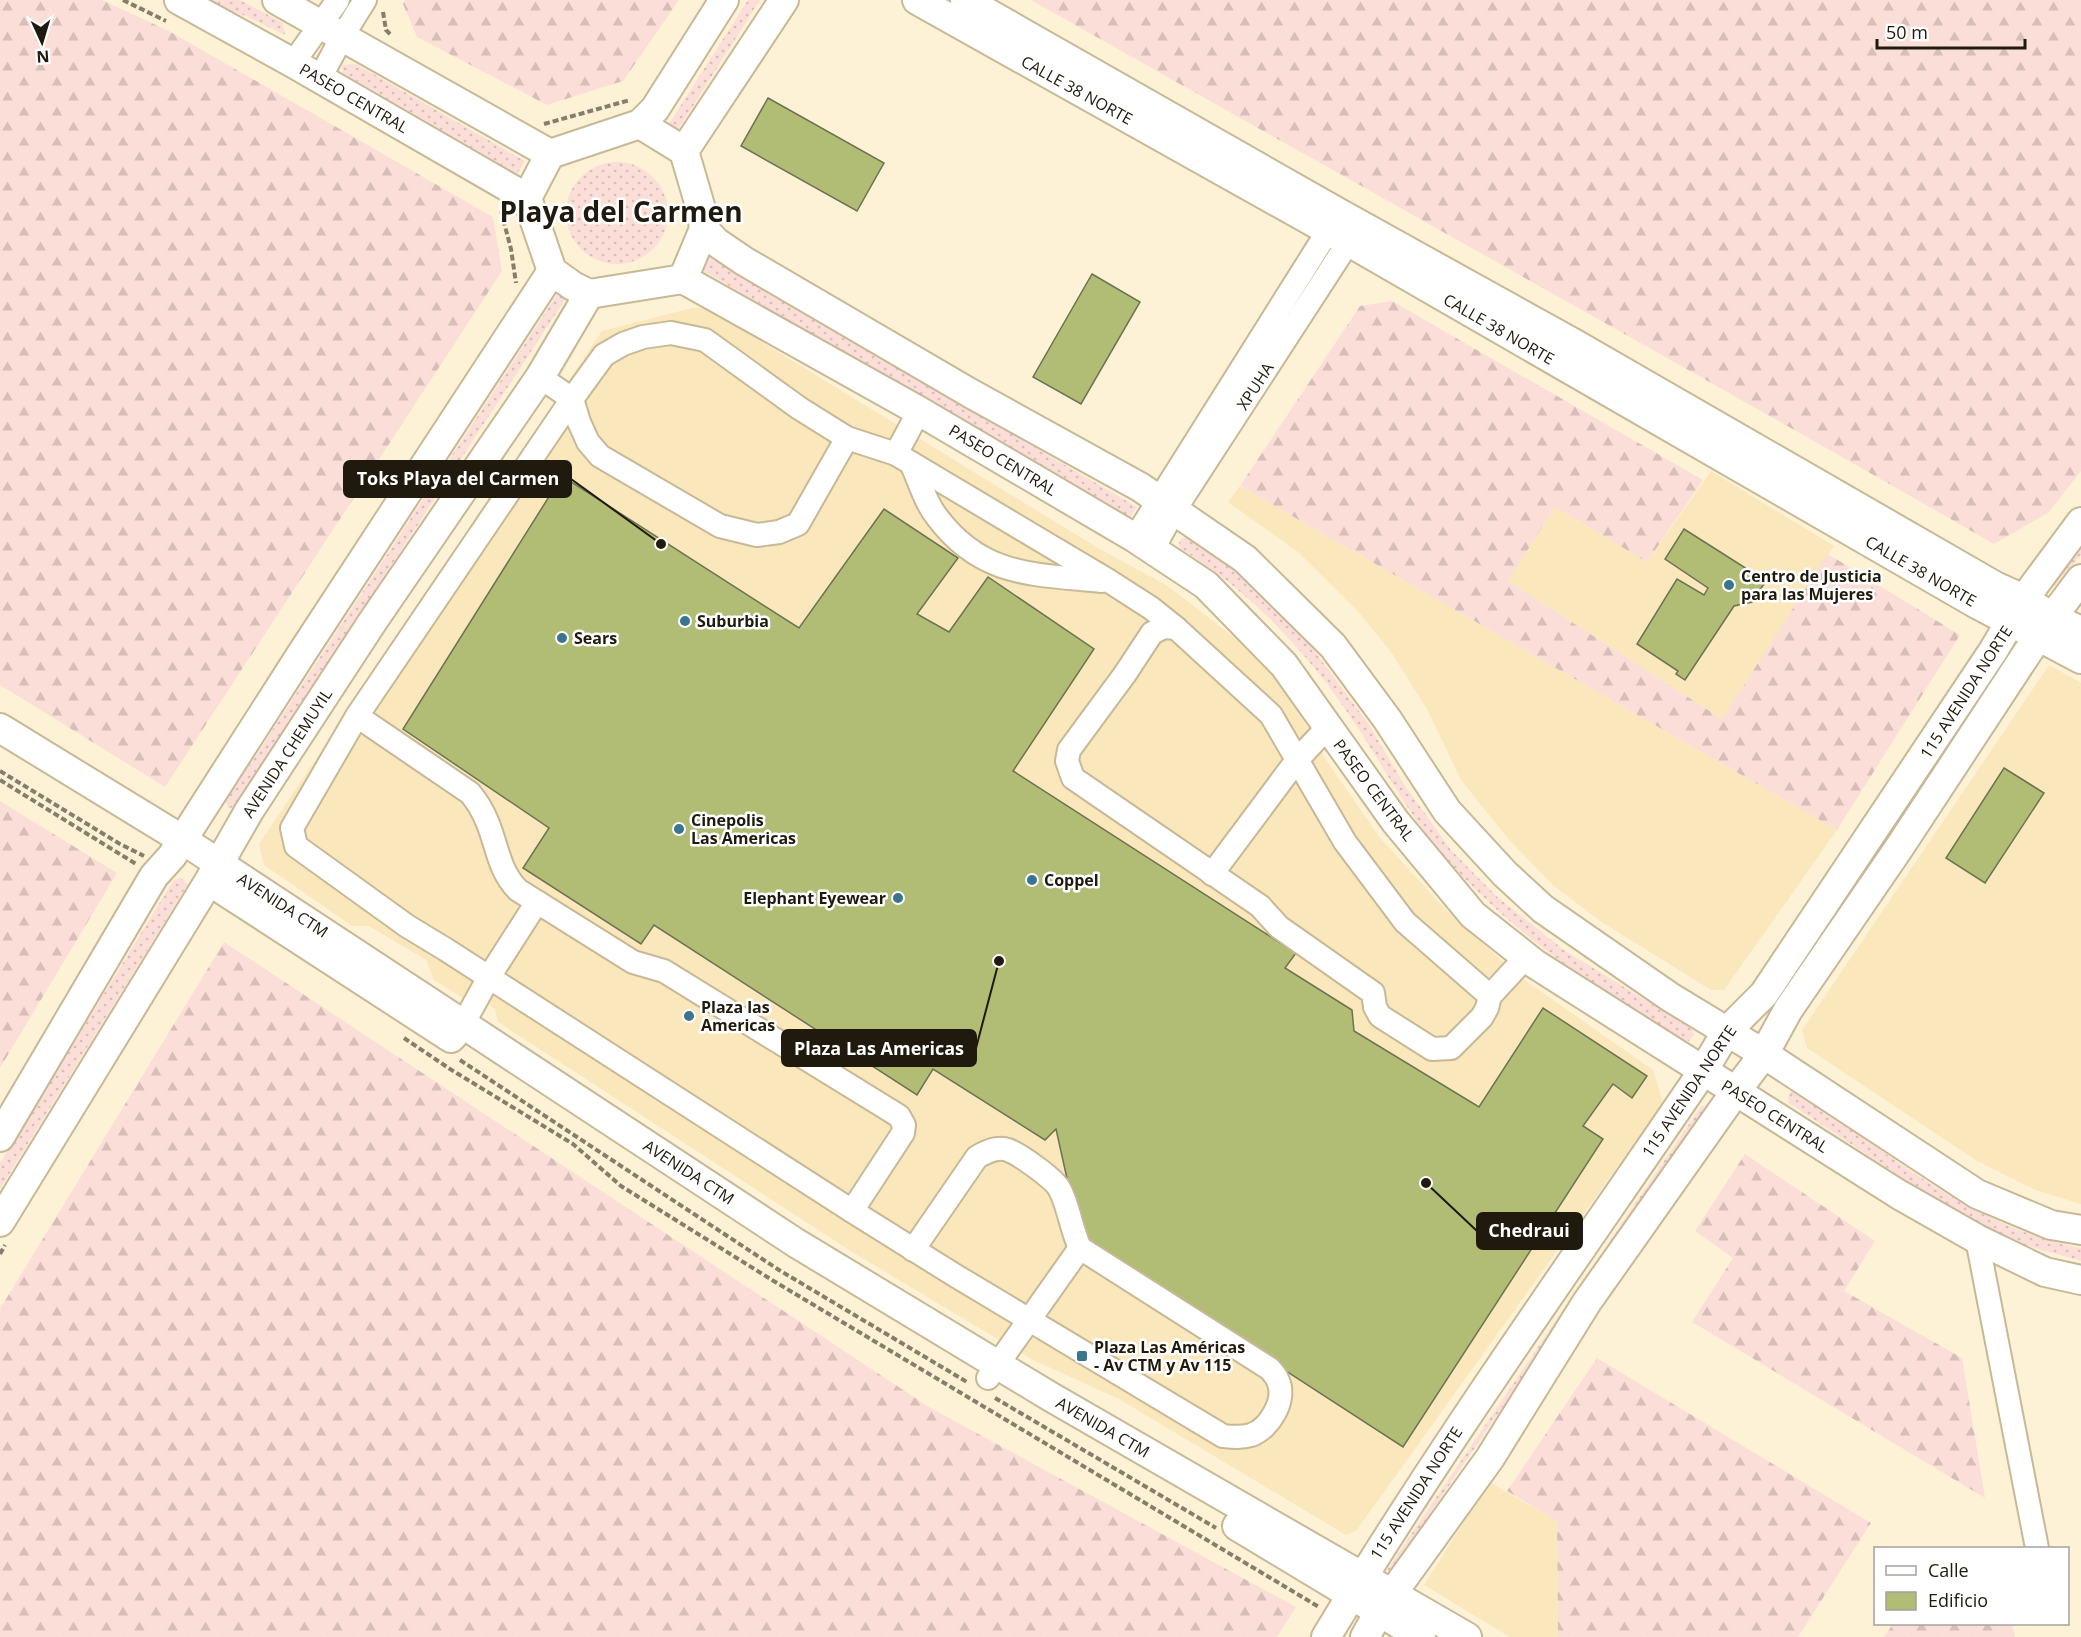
<svg xmlns="http://www.w3.org/2000/svg" width="2081" height="1637" font-family="'Open Sans',sans-serif">
<defs>
<pattern id="grass-dots" width="8" height="8" patternUnits="userSpaceOnUse" patternTransform="scale(1.5)"><rect width="8" height="8" fill="#fbded8"/><path d="M2 2h.1M6 6h.1" fill="none" stroke="#d7beb8" stroke-width="1.8" stroke-linecap="round"/></pattern>
<pattern id="forest-firs" width="22" height="20" patternUnits="userSpaceOnUse" patternTransform="scale(1.5)"><rect width="22" height="20" fill="#fbded8"/><path d="M5 1l3.5 6h-7zM16 11l3.5 6h-7z" fill="#d7beb8"/></pattern>
</defs>
<rect width="100%" height="100%" fill="#fef2d6"/>
<g fill="#fae7bc">
<polygon points="692,308 706,308 1098,548 1168,586 1258,656 1293,703 1327,761 1380,838 1446,910 1519,976 1653,1070 1663,1103 1356,1531 1346,1535 1119,1399 1031,1359 849,1250 498,1022 495,1009 469,992 463,998 434,980 426,960 369,926 352,926 264,865 259,844 602,331"/>
<polygon points="1711,471 1834,546 1722,719 1508,581 1555,507 1647,562"/>
<polygon points="1240,486 1837,830 1724,990 1711,990 1600,921 1553,885 1510,841 1461,780 1428,711 1391,652 1356,609 1298,552 1228,502"/>
<polygon points="2049,665 2081,683 2081,1204 2035,1190 1977,1161 1807,1048 1802,1030"/>
<polygon points="1489,1482 1557,1521 1558,1637 1510,1637 1424,1585"/>
</g>
<g fill="url(#grass-dots)">
<polygon points="210,0 240,0 283,23 285,35 246,16 232,12"/>
<polygon points="748,0 760,0 676,133 667,127"/>
<polygon points="356,64 525,161 517,174 343,73 342,65"/>
<circle cx="617" cy="213" r="51"/>
<polygon points="710,256 741,276 1137,507 1129,519 702,270"/>
<polygon points="558,293 563,294 566,298 236,803 233,807 228,809 226,801"/>
<path d="M1182 538H1189L1194 541 1239 575 1279 611 1313 649 1370 726 1403 783 1451 850 1496 896 1564 950 1692 1029 1694 1035 1689 1041 1680 1040C1595 988 1510 932 1444 856 1410 817 1386 771 1358 728 1323 674 1282 626 1232 585 1216 572 1198 560 1180 548L1179 542Z"/>
<polygon points="2081,544 2081,555 2056,586 2052,587 2051,583"/>
<polygon points="2008,654 2012,656 1768,1017 1764,1015"/>
<polygon points="181,878 188,884 0,1189 0,1163 170,886 174,880"/>
<path d="M1791 1091 1801 1093C1887 1153 1976 1229 2081 1248V1261L2015 1242 1957 1214 1789 1103 1788 1096Z"/>
<polygon points="1702,1105 1707,1108 1390,1572 1387,1570"/>
</g>
<g fill="url(#forest-firs)">
<polygon points="0,0 102,0 169,31 493,217 502,271 165,787 0,685"/>
<polygon points="405,0 679,0 623,81 547,105 417,37 403,4"/>
<path d="M1031 0H2081V471L2049 512 1994 544C1674 360 1352 182 1031 0Z"/>
<polygon points="1392,301 1703,480 1647,562 1555,507 1508,581 1722,719 1828,554 1960,635 1837,830 1240,486 1360,306"/>
<polygon points="0,801 117,873 0,1068"/>
<polygon points="224,942 929,1407 1296,1607 1277,1637 0,1637 0,1309"/>
<polygon points="1745,1154 1875,1241 1844,1291 1962,1358 1985,1498 1692,1322 1733,1258 1695,1231"/>
<polygon points="1597,1358 1871,1523 1798,1637 1558,1637 1557,1521 1507,1491"/>
<polygon points="1893,1624 2012,1624 2015,1637 1884,1637"/>
</g>
<g fill="#b1bc75" stroke="#6d7252" stroke-width="1.5">
<polygon points="768,98 884,163 857,211 741,146"/>
<polygon points="1092,274 1140,302 1081,404 1033,377"/>
<polygon points="562,476 799,628 884,509 958,558 917,614 949,632 988,577 1094,649 1013,771 1296,953 1285,968 1352,1010 1354,1031 1479,1107 1543,1008 1647,1076 1632,1098 1613,1084 1583,1126 1603,1139 1403,1447 1080,1237 1056,1129 1045,1140 933,1069 917,1095 654,925 641,944 523,868 549,828 403,729"/>
<polygon points="1684,529 1766,581 1752,602 1734,606 1685,680 1676,674 1678,671 1637,644 1677,579 1704,595 1708,588 1665,559"/>
<polygon points="2004,768 2044,793 1985,883 1946,858"/>
</g>
<g fill="none" stroke-linecap="round" stroke-linejoin="round">
<defs>
<g id="minor">
<polyline points="293,63 338,0"/>
<polyline points="320,78 342,37 365,0"/>
<path d="M540 377 572 399 579 422 588 442 600 456 720 526 757 535 779 532 798 524 847 438 799 408 705 340 671 333 643 337 623 344 604 355 572 399 357 716 292 828 296 846 407 926 445 949 852 1211 956 1276 1223 1436C1233 1437 1241 1438 1251 1435 1269 1429 1287 1400 1278 1381 1277 1377 1273 1373 1270 1369L1080 1248C1071 1229 1069 1207 1060 1190 1055 1179 1019 1154 1008 1150 997 1146 986 1152 977 1157L913 1250"/>
<polyline points="847,438 896,454 1109,581 1151,608 1176,628"/>
<polyline points="896,454 919,411"/>
<path d="M911 463C919 480 925 502 937 517 982 577 1033 574 1102 581"/>
<polyline points="1135,538 1328,231 1335,216"/>
<polyline points="1153,549 1174,511 1357,229"/>
<path d="M357 716 470 793C474 798 478 803 481 809 497 835 495 867 518 890L633 962 664 971 899 1116 904 1125 903 1133 852 1211"/>
<polyline points="1212,874 1297,760 1328,727"/>
<polyline points="1490,996 1405,922 1345,842 1271,715 1176,628 1164,627 1152,633 1125,674 1069,750 1067,761 1073,778 1260,906 1279,927 1373,993 1375,1007 1380,1016 1432,1049 1451,1048 1482,1017 1487,1008 1490,996 1526,957"/>
<polyline points="456,1037 489,977 537,902"/>
<polyline points="1977,1239 2037,1548"/>
<polyline points="988,1378 1080,1248"/>
</g>
<g id="major">
<polyline points="179,0 293,63 527,198"/>
<polyline points="277,0 550,154"/>
<polyline points="917,0 1349,242 1975,603 2081,659"/>
<polyline points="965,0 1337,212 1575,344 1995,586 2024,599 2052,617 2081,631"/>
<polyline points="640,124 684,151 701,209 704,229 683,279"/>
<polyline points="684,151 784,0"/>
<polyline points="704,229 716,242 744,261 970,393 1140,487 1245,559 1333,646 1387,719 1447,811 1505,874 1543,909 1670,997 1764,1054 1977,1194 2051,1225 2081,1230"/>
<polyline points="683,279 919,411 1135,538 1206,585 1284,665 1395,821 1473,915 1535,964 1898,1194 1977,1239 2045,1272 2081,1280"/>
<polyline points="683,279 589,294 573,286 552,271 527,198 550,154 640,124 655,109 724,0"/>
<polyline points="0,728 183,840 796,1243 1051,1397 1467,1637"/>
<polyline points="223,890 451,1038"/>
<polyline points="0,1137 154,876 172,856 302,653 552,271"/>
<polyline points="0,1222 209,881 249,811 373,621 540,377 589,294"/>
<polyline points="1237,1526 1421,1637"/>
<path d="M1326 1637C1443 1443 1576 1258 1703 1071L1727 1031 1764 994 1993 651 2024 599 2081 522"/>
<polyline points="1365,1637 1379,1612 1490,1458 1587,1302 1736,1091 1764,1054 1788,1010 1899,848 2039,635 2081,579"/>
</g>
</defs>
<use href="#minor" stroke="#c7b896" stroke-width="26"/>
<use href="#major" stroke="#c7b896" stroke-width="32"/>
<g stroke="#867e6a" stroke-width="4" stroke-dasharray="6 3" stroke-linecap="butt">
<polyline points="123,0 166,21"/>
<polyline points="383,12 386,30 391,35"/>
<polyline points="544,124 630,100"/>
<polyline points="501,211 511,249 516,283"/>
<polyline points="0,771 120,844 144,856"/>
<polyline points="0,780 136,864"/>
<polyline points="404,1038 450,1069 573,1144 621,1186 772,1280 1319,1607"/>
<polyline points="460,1060 779,1270 967,1382"/>
<polyline points="0,1254 5,1245"/>
<polyline points="995,1398 1216,1528"/>
</g>
<use href="#minor" stroke="#fff" stroke-width="22"/>
<use href="#major" stroke="#fff" stroke-width="28"/>
</g>
<g fill="#3a748d" stroke="#fff" stroke-width="2">
<circle cx="1729" cy="585" r="6"/>
<circle cx="685" cy="621" r="6"/>
<circle cx="562" cy="638" r="6"/>
<circle cx="679" cy="829" r="6"/>
<circle cx="1032" cy="880" r="6"/>
<circle cx="898" cy="898" r="6"/>
<circle cx="689" cy="1016" r="6"/>
<rect x="1076" y="1350" width="12" height="12" rx="3"/>
</g>
<g text-anchor="middle" stroke-width="5" stroke-linejoin="round" paint-order="stroke">
<g font-size="16" fill="#1f1a0d" stroke="#fff">
<text transform="translate(1077 90) rotate(29)" y="6">CALLE 38 NORTE</text>
<text transform="translate(354 98) rotate(30)" y="6">PASEO CENTRAL</text>
<text transform="translate(1499 329) rotate(30)" y="6">CALLE 38 NORTE</text>
<text transform="translate(1255 386) rotate(-57)" y="6">XPUHA</text>
<text transform="translate(1003 460) rotate(31)" y="6">PASEO CENTRAL</text>
<text transform="translate(1921 571) rotate(30)" y="6">CALLE 38 NORTE</text>
<text transform="translate(1966 692) rotate(-57)" y="6">115 AVENIDA NORTE</text>
<text transform="translate(287 753) rotate(-57)" y="6">AVENIDA CHEMUYIL</text>
<text transform="translate(1374 790) rotate(53)" y="6">PASEO CENTRAL</text>
<text transform="translate(283 905) rotate(33)" y="6">AVENIDA CTM</text>
<text transform="translate(1689 1091) rotate(-56)" y="6">115 AVENIDA NORTE</text>
<text transform="translate(1775 1116) rotate(32)" y="6">PASEO CENTRAL</text>
<text transform="translate(689 1172) rotate(33)" y="6">AVENIDA CTM</text>
<text transform="translate(1103 1427) rotate(30)" y="6">AVENIDA CTM</text>
<text transform="translate(1416 1493) rotate(-57)" y="6">115 AVENIDA NORTE</text>
</g>
<g font-size="16" font-weight="bold" fill="#1f1a0d" stroke="#fff" text-anchor="start">
<text x="1741" y="582">Centro de Justicia<tspan x="1741" dy="18">para las Mujeres</tspan></text>
<text x="697" y="627">Suburbia</text>
<text x="574" y="644">Sears</text>
<text x="691" y="826">Cinepolis<tspan x="691" dy="18">Las Americas</tspan></text>
<text x="1044" y="886">Coppel</text>
<text x="886" y="904" text-anchor="end">Elephant Eyewear</text>
<text x="701" y="1013">Plaza las<tspan x="701" dy="18">Americas</tspan></text>
<text x="1094" y="1353">Plaza Las Américas<tspan x="1094" dy="18">- Av CTM y Av 115</tspan></text>
</g>
<g font-size="28" font-weight="bold" fill="#1f1a0d" stroke="#fff">
<text x="621" y="222">Playa del Carmen</text>
</g>
</g>
<path fill="none" stroke="#1f1a0d" stroke-width="2" d="M661 544L571 479M999 961L976 1048M1426 1183L1477 1231"/>
<g fill="#1f1a0d" stroke="#fff" stroke-width="2">
<circle cx="661" cy="544" r="6"/>
<circle cx="999" cy="961" r="6"/>
<circle cx="1426" cy="1183" r="6"/>
</g>
<g fill="#1f1a0d" stroke="#1f1a0d" stroke-width="2">
<rect x="344" y="461" width="227" height="36" rx="6"/>
<rect x="782" y="1030" width="194" height="36" rx="6"/>
<rect x="1477" y="1213" width="105" height="36" rx="6"/>
</g>
<g font-size="18" text-anchor="middle" font-weight="bold" fill="#fff">
<text x="458" y="485">Toks Playa del Carmen</text>
<text x="879" y="1055">Plaza Las Americas</text>
<text x="1529" y="1237">Chedraui</text>
</g>
<rect x="1874" y="1547" width="195" height="78" fill="#ffffff" stroke="#a5a39e" stroke-width="1.5"/>
<rect x="1886" y="1566" width="30" height="9" fill="#ffffff" stroke="#a5a39e" stroke-width="1.5"/>
<text x="1928" y="1577" font-size="18" fill="#1f1a0d">Calle</text>
<rect x="1886" y="1592" width="30" height="18" fill="#b1bc75" stroke="#a5a39e" stroke-width="1.5"/>
<text x="1928" y="1607" font-size="18" fill="#1f1a0d">Edificio</text>
<g transform="translate(42 42) rotate(176)" stroke="#ffffff" stroke-width="4.5" paint-order="stroke">
<path d="M0-4.5L10 22L0 15L-10 22Z" fill="#1f1a0d"/>
<text y="-9" font-size="16" font-weight="bold" text-anchor="middle" fill="#1f1a0d">N</text>
</g>
<path d="M1877 39v9h148v-9" fill="none" stroke="#1f1a0d" stroke-width="3"/>
<text x="1886" y="39" font-size="18" fill="#1f1a0d" stroke="#ffffff" stroke-width="4.5" paint-order="stroke">50 m</text>
</svg>
